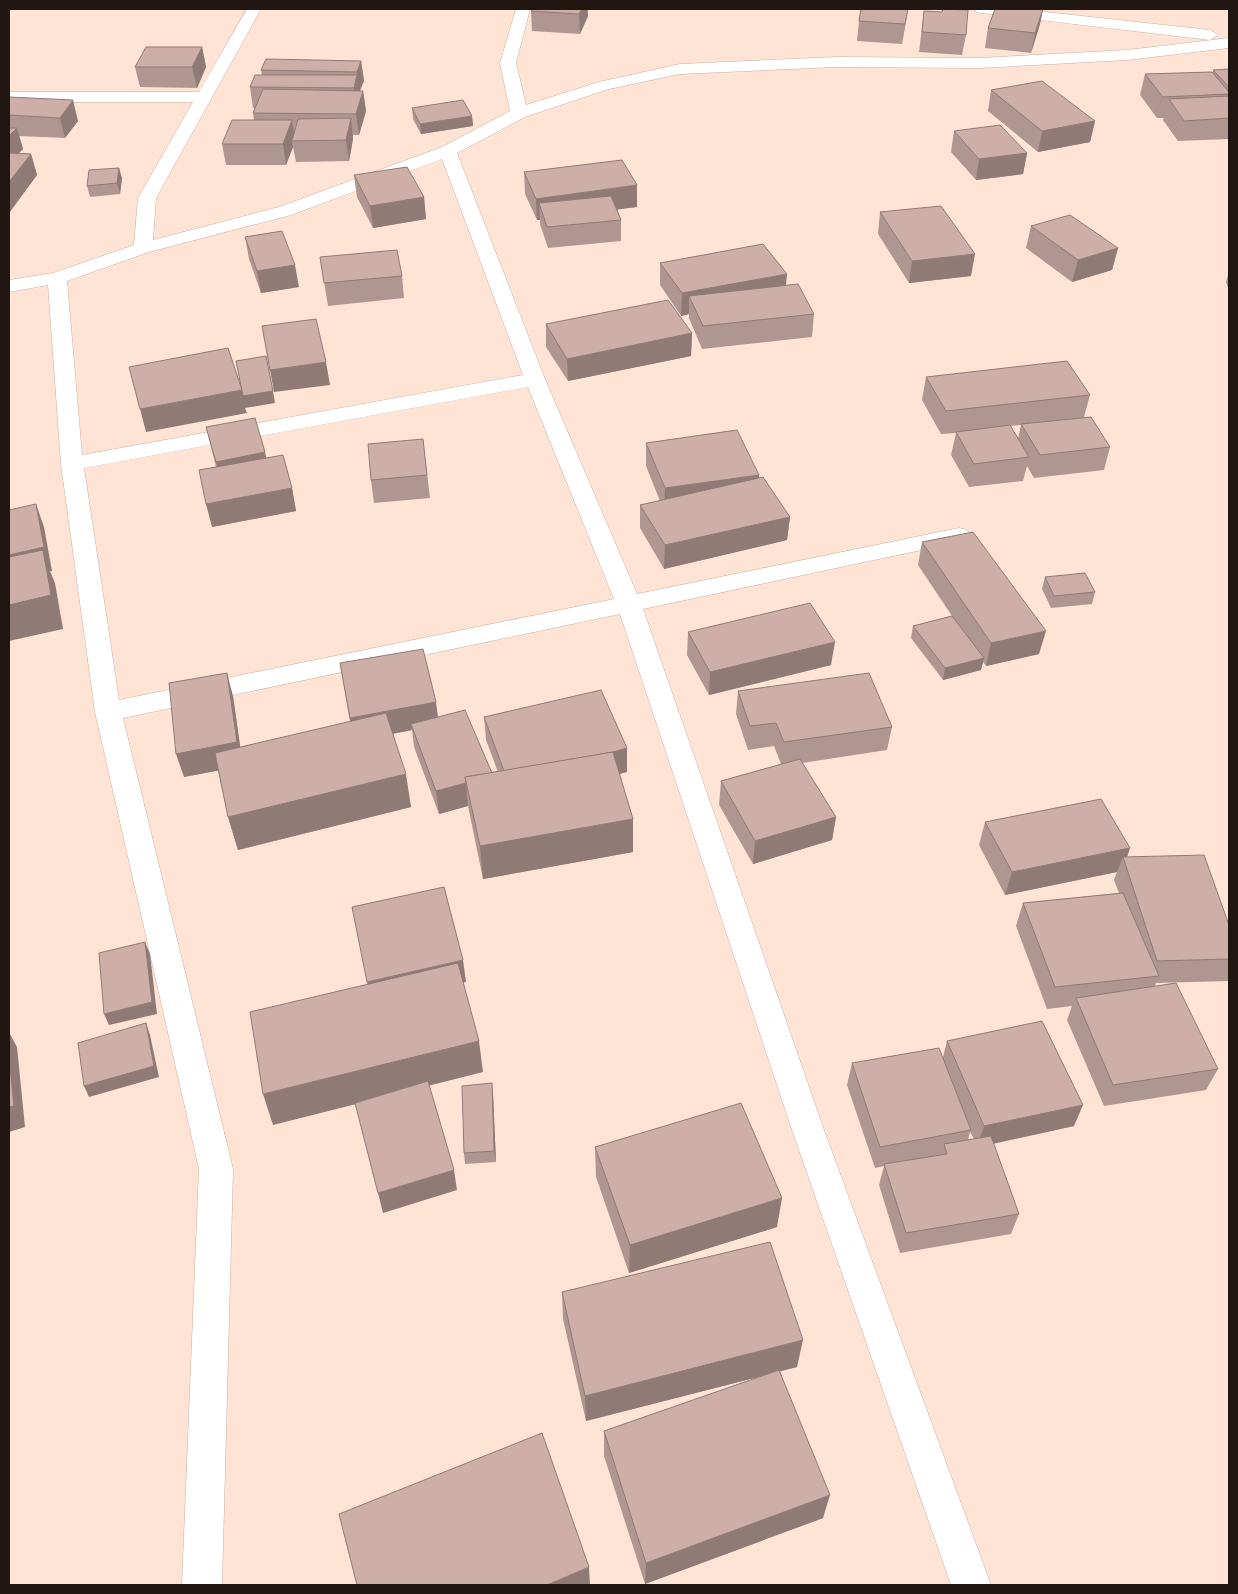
<svg xmlns="http://www.w3.org/2000/svg" width="1238" height="1594" font-family="Signika,sans-serif">
<rect width="100%" height="100%" fill="#ffe4d5"/>
<g fill="none" stroke-linecap="round" stroke-linejoin="round">
<defs>
<g id="minor">
<path d="M247 9H261L156 198 153 240 279 207 442 147 510 111 500 63 516 9H530L516 63 526 105 599 82 680 64 837 57 979 58 1127 50 1229 38V48L1127 60 979 68 837 67 680 74 609 89 525 117 457 153 545 379 637 594 959 528 967 530 971 535 967 540 959 542 643 609 824 1130 991 1585H951L792 1130 620 614 123 718 233 1169 222 1585H182L199 1169 95 712 61 464 48 285 9 292V280L53 273 134 245 138 198 193 102H9V92H199ZM442 159 523 375 82 455 67 281 149 252 291 215ZM528 387 614 599 119 700 84 468Z"/>
<polygon points="974,9 1018,9 1210,30 1218,35 1210,40 981,13 976,12"/>
</g>
</defs>
<use href="#minor" stroke="#c8aea0" stroke-width="1"/>
<use href="#minor" fill="#fff" fill-rule="evenodd"/>
</g>
<g fill="#b09690" fill-rule="evenodd">
<polygon points="533,9 591,9 590,10 588,10 588,16 580,34 532,31 531,11"/>
<polygon points="861,9 908,9 902,44 857,41 859,21"/>
<polygon points="995,9 1043,9 1040,24 1031,53 985,48 988,28"/>
<polygon points="924,11 966,35 962,55 919,52"/>
<polygon points="202,47 206,67 197,88 140,87 135,67"/>
<polygon points="361,61 364,81 360,91 363,91 366,111 359,135 353,135 353,139 349,161 296,162 293,147 286,165 226,165 222,144 254,120 253,113 255,108 253,108 250,87 262,75 261,70"/>
<polygon points="1229,69 1229,139 1178,141 1163,120 1164,118 1157,118 1140,95 1145,74 1213,72 1213,70"/>
<polygon points="991,90 1095,121 1090,142 1038,152 988,111"/>
<polygon points="9,97 78,121 65,138 19,136 23,149 19,153 31,154 37,175 9,213"/>
<polygon points="412,108 472,116 473,126 421,134 413,119"/>
<polygon points="954,131 1027,153 1023,174 976,180 951,152"/>
<polygon points="524,172 637,207 617,209 621,220 621,241 548,248 540,224 540,220 537,220 525,194"/>
<polygon points="354,175 424,197 426,219 373,228 357,197"/>
<polygon points="122,178 120,194 90,197 87,186"/>
<polygon points="880,212 971,276 909,283 878,234"/>
<polygon points="1031,226 1118,248 1112,270 1072,282 1026,248"/>
<polygon points="245,237 299,287 261,293 249,259"/>
<polygon points="320,257 402,276 404,298 328,306"/>
<polygon points="660,263 786,285 814,314 812,337 702,349 689,318 689,314 681,316 660,285"/>
<polygon points="1229,271 1229,291 1226,282"/>
<polygon points="546,324 692,333 691,356 568,381 546,347"/>
<path d="M926 377 1090 395 1084 417 1110 447 1104 470 1034 478 1027 466 1023 481 969 487 951 455 956 433 941 434 922 400ZM1021 425 1018 439 1010 426Z"/>
<polygon points="206,427 266,458 292,488 296,511 212,527 216,467"/>
<polygon points="423,439 430,498 374,503 371,480"/>
<polygon points="646,443 759,475 759,478 790,517 787,540 664,569 640,528 640,505 660,501 646,466"/>
<polygon points="922,542 1039,654 986,666 983,662 981,670 943,680 911,638 913,626 952,616 918,565"/>
<polygon points="1045,577 1095,592 1092,604 1051,608 1042,589"/>
<polygon points="688,632 831,665 709,695 687,655"/>
<polygon points="340,663 438,717 492,773 498,772 486,740 484,717 627,748 627,772 619,774 633,819 633,852 483,879 468,806 439,814 414,747 412,730 393,734 411,807 238,850 228,817 218,770 184,777 233,696 240,747 350,722"/>
<polygon points="738,691 892,727 887,750 802,763 836,817 832,840 753,864 719,805 721,781 781,764 774,746 748,750 736,714"/>
<polygon points="985,822 1130,848 1127,857 1229,925 1229,981 1156,983 1155,986 1218,1069 1206,1090 1104,1106 1067,1020 1072,1006 1047,1009 1016,926 1023,903 1119,893 1114,880 1117,872 1005,895 979,845"/>
<path d="M947 1041 1074 1126 993 1144 1019 1214 1011 1234 900 1253 879 1185 884 1166 875 1168 847 1085 852 1063 943 1057ZM970 1132 974 1139 968 1140Z"/>
<polygon points="493,1094 496,1162 465,1164 464,1153"/>
<polygon points="595,1147 777,1227 629,1273 596,1177"/>
<polygon points="562,1292 797,1367 780,1371 823,1518 645,1584 604,1456 604,1431 770,1374 586,1421 563,1319"/>
</g>
<g fill="#907a76">
<polygon points="582,9 587,9 588,16 580,34 579,14"/>
<polygon points="908,9 902,44 905,24"/>
<polygon points="1043,9 1040,24 1031,53 1035,33"/>
<polygon points="202,47 206,67 197,88 192,67"/>
<polygon points="361,61 364,81 359,92 356,108 354,88 357,76 357,72"/>
<polygon points="363,91 366,111 359,135 356,114"/>
<polygon points="73,100 78,121 65,138 60,118"/>
<polygon points="472,116 473,126 421,134 420,124"/>
<polygon points="351,118 353,139 349,161 346,140"/>
<polygon points="292,120 295,141 292,141 293,147 286,165 283,144"/>
<polygon points="1095,121 1090,142 1038,152 1042,131"/>
<polygon points="17,128 23,149 9,163 9,136"/>
<polygon points="1027,153 1023,174 976,180 979,159"/>
<polygon points="31,154 37,175 9,213 9,182"/>
<polygon points="119,168 122,178 120,194 117,183"/>
<polygon points="637,185 637,207 545,219 539,203 540,220 537,220 536,199"/>
<polygon points="424,197 426,219 373,228 370,206"/>
<polygon points="1118,248 1112,270 1072,282 1078,260"/>
<polygon points="975,254 971,276 909,283 912,261"/>
<polygon points="295,265 299,287 261,293 257,271"/>
<polygon points="787,274 785,296 689,296 689,314 681,316 682,293"/>
<polygon points="692,333 691,356 568,381 567,359"/>
<polygon points="326,362 330,385 274,392 270,370"/>
<polygon points="242,390 273,391 275,403 245,408 247,413 146,432 140,409"/>
<polygon points="265,452 270,475 222,485 216,462"/>
<polygon points="759,475 757,498 664,512 665,488"/>
<polygon points="292,488 296,511 212,527 206,504"/>
<polygon points="36,504 44,527 52,571 50,571 55,583 63,629 9,641 9,555"/>
<polygon points="790,517 787,540 664,569 665,545"/>
<polygon points="1046,631 1039,654 986,666 991,643"/>
<polygon points="835,642 831,665 709,695 710,672"/>
<polygon points="984,658 981,670 943,680 945,668"/>
<polygon points="227,673 233,696 243,766 184,777 176,754"/>
<polygon points="436,702 439,725 411,724 412,730 354,741 350,718"/>
<polygon points="627,748 627,772 503,802 501,779"/>
<polygon points="406,774 411,807 238,850 228,817"/>
<polygon points="466,783 468,806 439,814 436,791"/>
<polygon points="836,817 832,840 753,864 755,841"/>
<polygon points="633,819 633,852 483,879 480,846"/>
<polygon points="1130,848 1125,862 1123,857 1117,872 1005,895 1012,872"/>
<polygon points="145,942 150,954 157,1014 109,1025 104,1014"/>
<polygon points="9,960 10,963 10,1034 17,1047 25,1127 9,1132"/>
<polygon points="463,960 466,982 372,1004 367,982"/>
<polygon points="146,1023 150,1035 159,1077 89,1097 84,1086"/>
<polygon points="479,1041 483,1072 273,1125 263,1094"/>
<polygon points="492,1083 493,1094 496,1162 494,1151"/>
<polygon points="1083,1105 1074,1126 977,1147 984,1126"/>
<polygon points="454,1170 457,1190 383,1213 378,1193"/>
<polygon points="782,1198 777,1227 629,1273 630,1245"/>
<polygon points="803,1340 797,1367 586,1421 585,1396"/>
<polygon points="830,1495 823,1518 645,1584 646,1563"/>
<polygon points="589,1567 590,1585 547,1585"/>
</g>
<g fill="#cdafa8" stroke="#907a76">
<polygon points="533,9 582,9 579,14 531,11"/>
<polygon points="861,9 908,9 905,24 859,21"/>
<polygon points="943,9 968,10 966,35 922,32 924,11 942,12"/>
<polygon points="995,9 1043,9 1035,33 988,28"/>
<polygon points="146,47 202,47 192,67 135,67"/>
<polygon points="266,59 361,61 357,72 261,70"/>
<polygon points="1229,69 1229,87 1213,70"/>
<polygon points="1212,72 1229,92 1229,94 1163,97 1145,74"/>
<polygon points="255,75 357,75 354,88 250,87"/>
<polygon points="1042,81 1095,121 1042,131 991,90"/>
<polygon points="263,89 363,91 356,114 253,113"/>
<polygon points="1229,96 1229,118 1184,121 1169,99"/>
<polygon points="9,97 73,100 60,118 9,115"/>
<polygon points="463,100 472,116 420,124 412,108"/>
<polygon points="351,118 346,140 292,141 298,119"/>
<polygon points="232,120 292,120 283,144 222,144"/>
<polygon points="1000,125 1027,153 979,159 954,131"/>
<polygon points="9,128 17,128 9,136"/>
<polygon points="9,153 31,154 9,182"/>
<polygon points="622,160 637,185 536,199 524,172"/>
<polygon points="407,167 424,197 370,206 354,175"/>
<polygon points="119,168 117,183 87,186 89,170"/>
<polygon points="611,196 621,220 547,227 539,203"/>
<polygon points="941,206 975,254 912,261 880,212"/>
<polygon points="1070,215 1118,248 1078,260 1031,226"/>
<polygon points="282,231 295,265 257,271 245,237"/>
<polygon points="763,244 787,274 682,293 660,263"/>
<polygon points="397,250 402,276 324,283 320,257"/>
<polygon points="798,284 814,314 703,326 689,296"/>
<polygon points="668,300 692,333 567,359 546,324"/>
<polygon points="316,319 326,362 270,370 262,326"/>
<polygon points="228,348 242,390 140,409 129,367"/>
<polygon points="266,356 273,391 243,396 236,361"/>
<polygon points="1067,361 1090,395 946,411 926,377"/>
<polygon points="1091,417 1110,447 1040,455 1021,424"/>
<polygon points="255,418 265,452 216,462 206,427"/>
<polygon points="1010,425 1029,457 974,464 956,432"/>
<polygon points="737,430 759,475 665,488 646,443"/>
<polygon points="423,439 427,475 371,480 368,444"/>
<polygon points="283,455 292,488 206,504 199,470"/>
<polygon points="763,477 790,517 665,545 640,505"/>
<polygon points="36,504 44,547 9,555 9,510"/>
<polygon points="973,532 1046,631 991,643 922,542"/>
<polygon points="43,550 51,595 9,605 9,557"/>
<polygon points="1085,573 1095,592 1054,596 1045,577"/>
<polygon points="810,603 835,642 710,672 688,632"/>
<polygon points="952,616 984,658 945,668 913,626"/>
<polygon points="423,649 436,702 350,718 340,663"/>
<polygon points="227,673 237,742 176,754 169,683"/>
<polygon points="869,673 892,727 784,742 776,723 750,726 738,691"/>
<polygon points="601,690 627,748 613,752 504,771 484,717"/>
<polygon points="465,710 492,773 465,777 466,783 436,791 411,724"/>
<polygon points="386,713 406,774 228,817 215,753"/>
<polygon points="613,752 633,819 480,846 465,777"/>
<polygon points="800,759 836,817 755,841 721,781"/>
<polygon points="1101,799 1130,848 1012,872 985,822"/>
<polygon points="1204,855 1229,925 1229,959 1157,961 1123,857"/>
<polygon points="444,887 463,960 367,982 352,907"/>
<polygon points="1123,893 1159,976 1055,987 1023,903"/>
<polygon points="145,942 152,1002 104,1014 99,953"/>
<polygon points="458,963 479,1041 263,1094 250,1012"/>
<polygon points="1176,983 1218,1069 1113,1085 1076,998"/>
<polygon points="1042,1021 1083,1105 984,1126 947,1041"/>
<polygon points="146,1023 154,1066 84,1086 78,1043"/>
<polygon points="939,1048 971,1130 880,1147 852,1063"/>
<polygon points="9,1058 14,1106 9,1107"/>
<polygon points="428,1081 454,1170 378,1193 355,1103"/>
<polygon points="492,1083 494,1151 464,1153 462,1086"/>
<polygon points="741,1103 782,1198 630,1245 595,1147"/>
<polygon points="991,1136 1019,1214 906,1233 884,1164 947,1154 944,1144"/>
<polygon points="770,1242 803,1340 585,1396 562,1292"/>
<polygon points="779,1370 830,1495 646,1563 604,1431"/>
<polygon points="542,1433 589,1567 547,1585 357,1585 339,1514"/>
</g>
<rect width="1238" height="1594" fill="none" stroke="#201712" stroke-width="20"/>
</svg>
